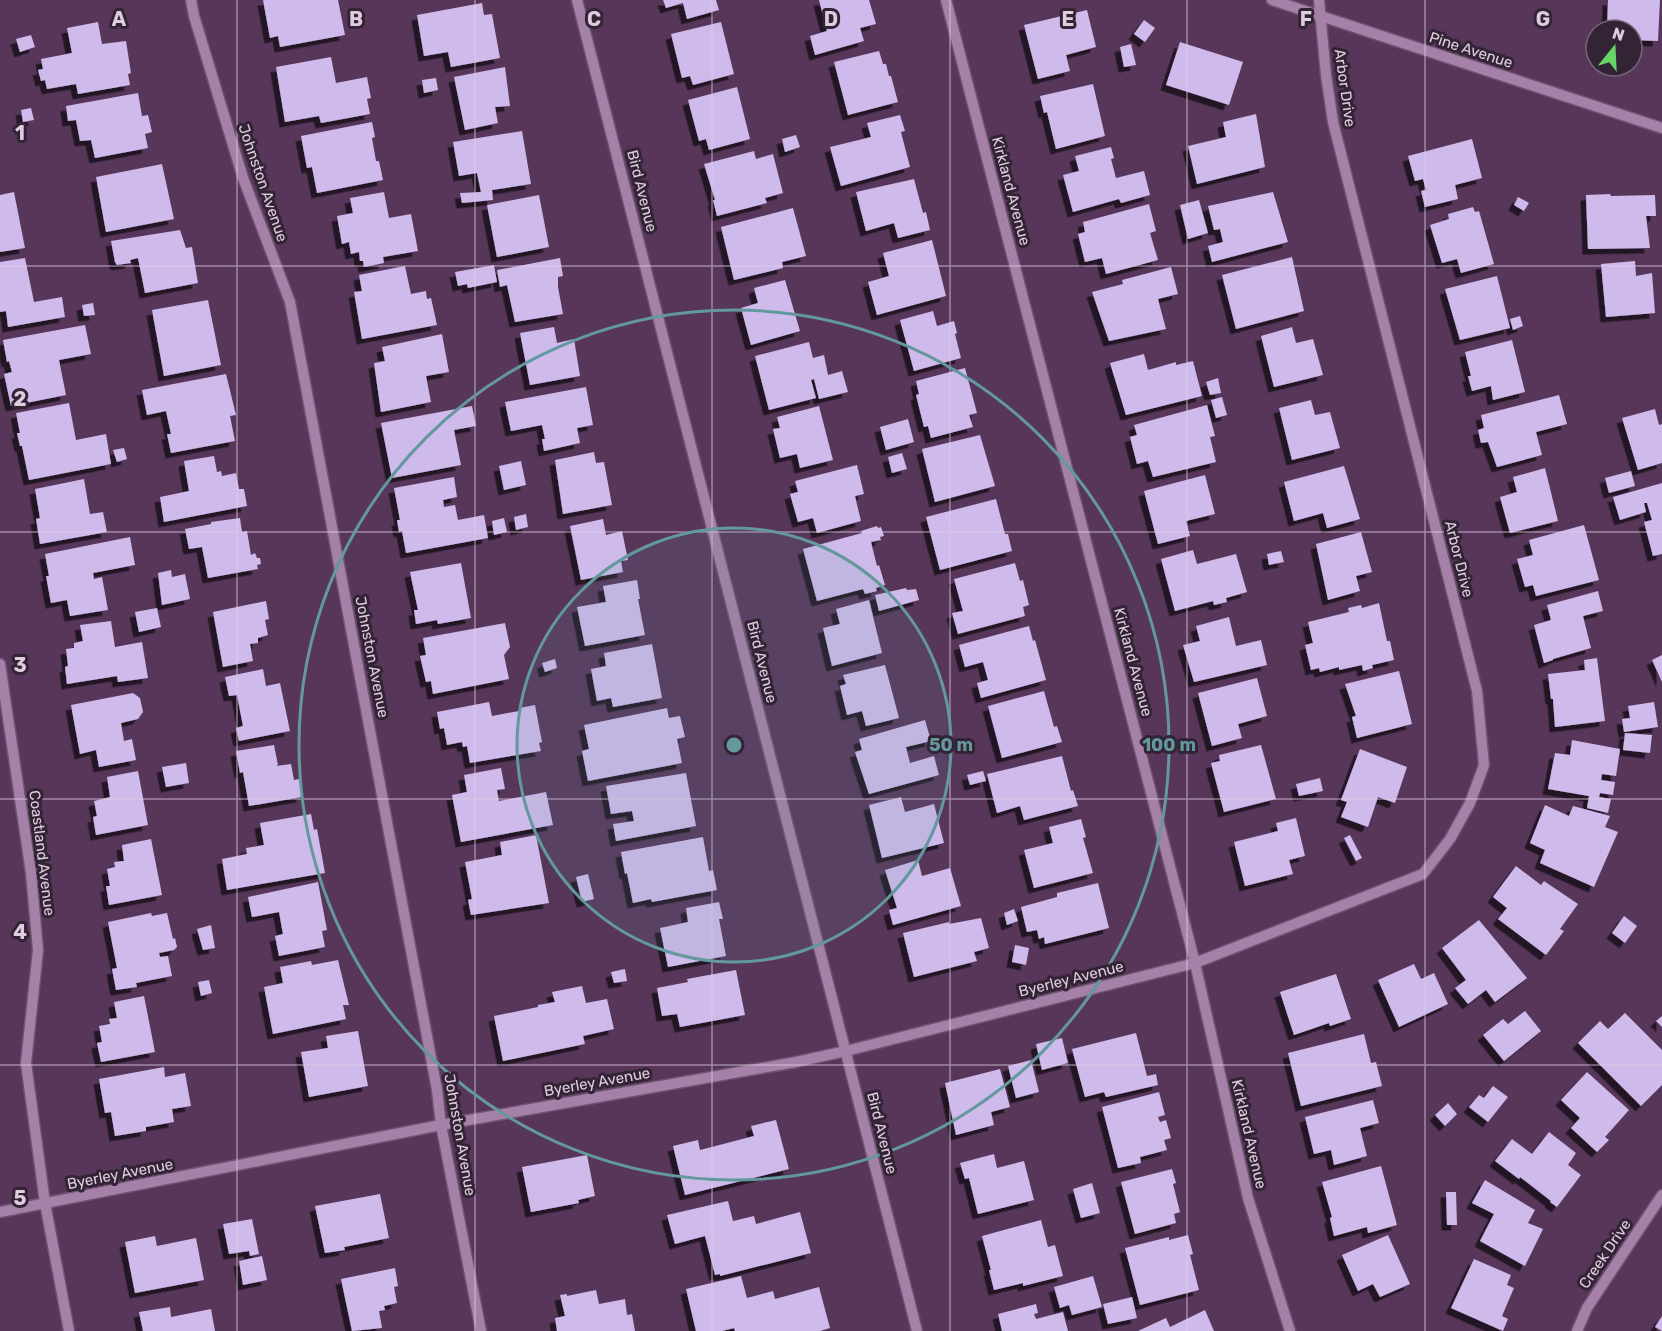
<svg xmlns="http://www.w3.org/2000/svg" width="1662" height="1331" font-family="Rubik,sans-serif">
<defs>
<filter id="shadow"><feDropShadow dx="-5.5" dy="5.5" stdDeviation="0" flood-color="#0009"/></filter>
</defs>
<rect width="100%" height="100%" fill="#57365a"/>
<g fill="#cfbaec" filter="url(#shadow)">
<polygon points="263,0 338,0 345,35 280,47 278,36 270,38"/>
<polygon points="663,0 716,0 719,10 687,19 683,3 666,8"/>
<polygon points="819,0 869,0 876,24 860,28 864,41 815,55 810,36 827,31"/>
<polygon points="1608,0 1660,0 1658,41 1632,40 1632,30 1607,30"/>
<polygon points="482,3 484,15 492,14 500,58 451,67 448,52 424,56 417,15"/>
<polygon points="1087,10 1096,47 1066,55 1070,71 1038,79 1024,25"/>
<polygon points="1144,20 1155,28 1145,42 1134,34"/>
<polygon points="98,22 102,44 126,41 131,73 128,74 130,85 78,94 76,84 47,89 45,80 41,81 38,70 43,69 41,59 72,53 67,28"/>
<polygon points="721,22 734,74 693,85 690,76 682,78 671,34"/>
<polygon points="31,35 35,47 20,52 16,39"/>
<polygon points="1180,42 1243,62 1229,105 1166,85"/>
<polygon points="1131,44 1136,65 1124,67 1120,47"/>
<polygon points="879,51 883,64 886,64 889,76 891,76 898,102 848,115 834,62"/>
<polygon points="331,57 336,83 367,77 371,98 367,99 370,114 321,123 319,116 285,122 276,67"/>
<polygon points="505,67 510,106 495,107 498,123 465,130 454,77"/>
<polygon points="436,78 438,90 424,93 422,80"/>
<polygon points="1093,84 1105,136 1056,149 1047,112 1044,113 1040,96"/>
<polygon points="737,87 750,139 709,150 706,139 699,141 688,100"/>
<polygon points="138,93 142,116 148,115 152,132 145,134 148,148 95,158 91,140 80,141 76,120 68,121 66,106"/>
<polygon points="31,108 34,120 23,122 21,110"/>
<polygon points="1256,114 1265,167 1197,184 1188,146 1226,137 1223,122"/>
<polygon points="900,115 905,131 901,132 910,167 841,186 830,147 871,137 867,123"/>
<polygon points="372,122 375,137 372,138 376,161 379,161 383,180 317,193 312,167 307,168 301,136"/>
<polygon points="522,131 531,184 492,190 493,200 462,203 460,193 481,192 477,173 459,176 453,142"/>
<polygon points="796,135 800,147 785,152 782,139"/>
<polygon points="1472,139 1482,178 1455,185 1458,199 1425,207 1421,191 1426,190 1423,179 1415,181 1408,156"/>
<polygon points="1111,147 1114,158 1111,159 1116,178 1144,171 1150,195 1121,203 1119,199 1073,212 1063,175 1079,171 1075,156"/>
<polygon points="754,151 756,159 773,154 783,193 765,198 767,203 717,216 713,200 715,200 704,164"/>
<polygon points="162,164 174,219 106,232 96,177"/>
<polygon points="914,179 923,213 926,212 930,230 898,238 894,223 866,231 856,192"/>
<polygon points="14,192 25,248 0,252 0,195"/>
<polygon points="384,192 389,218 411,214 418,251 383,257 384,263 364,267 363,261 360,261 359,252 351,254 349,242 342,244 337,216 353,213 350,198"/>
<polygon points="1273,192 1288,242 1212,262 1208,246 1223,242 1220,229 1214,230 1208,206"/>
<polygon points="1610,194 1611,196 1655,195 1656,216 1646,216 1650,248 1588,249 1586,195"/>
<polygon points="539,195 549,247 497,257 487,205"/>
<polygon points="1518,197 1529,203 1524,211 1514,205"/>
<polygon points="1199,200 1208,233 1188,239 1180,205"/>
<polygon points="1149,204 1156,231 1150,233 1158,260 1106,274 1102,258 1085,262 1078,234 1085,232 1083,222"/>
<polygon points="1473,207 1475,212 1479,211 1494,264 1461,273 1457,259 1442,263 1430,225 1449,219 1448,214"/>
<polygon points="793,208 806,256 782,262 783,268 734,280 721,227"/>
<polygon points="180,230 186,248 192,247 198,283 145,293 138,258 130,260 131,263 117,265 115,262 111,241"/>
<polygon points="932,240 946,296 877,315 868,282 889,276 883,253"/>
<polygon points="1292,257 1304,311 1236,329 1222,275"/>
<polygon points="25,258 34,302 62,297 65,317 8,327 6,311 0,312 0,262"/>
<polygon points="560,258 563,276 558,277 558,287 563,314 515,322 507,285 500,287 497,270"/>
<polygon points="1635,261 1636,276 1652,273 1655,313 1606,317 1601,264"/>
<polygon points="494,265 497,282 468,288 467,284 458,286 455,272"/>
<polygon points="405,266 411,294 426,291 427,299 431,298 437,325 362,339 354,292 362,291 359,275"/>
<polygon points="1171,267 1178,294 1158,299 1166,329 1109,341 1092,292 1123,284 1122,280"/>
<polygon points="1497,276 1510,328 1460,340 1445,289"/>
<polygon points="785,280 800,331 751,345 741,308 758,303 754,288"/>
<polygon points="208,300 221,365 164,376 152,310"/>
<polygon points="93,303 95,315 84,316 82,305"/>
<polygon points="933,311 937,326 954,321 957,333 955,334 961,358 914,371 900,320"/>
<polygon points="1520,316 1523,326 1513,330 1510,319"/>
<polygon points="85,325 91,354 59,360 66,395 11,406 4,374 12,372 9,361 7,362 3,340"/>
<polygon points="554,327 557,343 574,339 580,376 530,385 520,333"/>
<polygon points="1292,327 1296,343 1313,339 1323,375 1274,387 1261,336"/>
<polygon points="442,334 449,372 426,376 431,402 381,412 374,363 385,361 382,347"/>
<polygon points="1512,340 1525,392 1493,400 1491,386 1472,391 1468,376 1471,376 1465,352"/>
<polygon points="809,342 813,358 824,355 828,375 842,371 848,392 819,399 814,379 811,380 816,398 769,410 755,356"/>
<polygon points="1144,354 1148,370 1176,362 1176,365 1193,361 1202,396 1126,415 1110,363"/>
<polygon points="965,368 977,413 969,415 973,427 931,438 928,426 924,427 916,395 919,394 916,381"/>
<polygon points="226,374 236,415 230,416 235,441 171,453 167,434 171,434 166,411 147,415 142,390"/>
<polygon points="1218,378 1221,393 1210,395 1206,382"/>
<polygon points="586,387 593,425 577,428 580,443 544,451 542,439 545,439 542,425 511,431 505,402"/>
<polygon points="1559,395 1567,424 1536,432 1542,455 1497,467 1488,442 1481,443 1478,430 1484,428 1481,415"/>
<polygon points="1222,397 1227,415 1216,418 1211,400"/>
<polygon points="1311,400 1315,415 1330,412 1340,448 1292,460 1279,408"/>
<polygon points="69,403 76,440 106,434 111,464 29,480 22,446 20,446 17,433 20,433 16,413"/>
<polygon points="1207,405 1215,436 1210,437 1216,462 1153,477 1148,461 1137,464 1130,437 1137,435 1134,425"/>
<polygon points="472,406 476,426 454,430 461,465 392,478 381,423"/>
<polygon points="819,406 833,460 800,468 797,454 780,458 773,429 780,428 777,417"/>
<polygon points="1655,409 1659,425 1662,424 1662,463 1638,470 1622,418"/>
<polygon points="908,419 914,442 886,450 880,427"/>
<polygon points="980,435 995,486 935,502 922,449"/>
<polygon points="124,448 127,459 117,462 113,450"/>
<polygon points="594,452 596,463 604,462 612,505 563,514 555,460"/>
<polygon points="902,453 907,469 892,473 888,457"/>
<polygon points="214,456 217,472 221,471 222,476 236,473 239,489 244,489 247,506 164,522 160,497 189,491 184,461"/>
<polygon points="521,461 526,485 504,490 499,466"/>
<polygon points="857,465 864,494 855,496 861,521 817,533 813,518 798,522 790,494 798,492 795,481"/>
<polygon points="1344,466 1360,519 1327,528 1323,513 1294,521 1284,482"/>
<polygon points="1545,468 1558,521 1510,533 1500,497 1517,492 1513,477"/>
<polygon points="1631,471 1635,486 1609,493 1605,478"/>
<polygon points="1205,475 1215,514 1186,521 1190,536 1158,544 1144,491"/>
<polygon points="454,477 457,497 443,500 444,507 455,505 458,520 484,515 488,538 406,553 402,531 399,532 397,520 400,520 394,488"/>
<polygon points="84,479 90,514 103,512 107,532 40,544 36,519 40,518 35,489"/>
<polygon points="1662,483 1662,554 1653,556 1644,522 1652,520 1647,503 1644,503 1646,512 1620,520 1613,497"/>
<polygon points="996,499 1005,534 1008,534 1012,551 940,570 926,517"/>
<polygon points="526,514 528,527 516,530 514,517"/>
<polygon points="240,518 242,532 247,531 251,555 255,553 257,558 260,558 261,564 257,565 258,569 208,578 202,547 189,549 185,529 211,524 211,522"/>
<polygon points="504,518 507,532 494,535 492,521"/>
<polygon points="603,519 606,535 622,531 628,560 621,561 623,572 581,580 570,526"/>
<polygon points="1584,525 1599,580 1536,596 1533,585 1525,587 1517,559 1533,555 1529,540"/>
<polygon points="877,526 878,528 881,527 884,536 880,537 881,540 871,542 877,566 879,565 885,585 876,588 877,591 865,594 863,589 817,601 803,549 862,533 861,531"/>
<polygon points="1361,532 1372,572 1356,576 1360,591 1328,600 1316,544"/>
<polygon points="130,537 135,565 93,573 94,579 102,577 108,610 70,616 67,600 51,603 46,576 49,576 45,554"/>
<polygon points="1193,550 1197,564 1236,554 1247,592 1226,598 1227,602 1214,605 1213,601 1175,611 1161,559"/>
<polygon points="1281,551 1284,562 1269,565 1267,554"/>
<polygon points="461,563 471,618 438,624 437,620 416,624 414,610 418,610 410,572"/>
<polygon points="1015,563 1020,581 1023,580 1029,605 1023,607 1025,616 958,634 952,613 963,611 954,579"/>
<polygon points="171,570 172,577 185,574 190,599 162,605 158,573"/>
<polygon points="637,580 640,599 638,599 645,635 585,646 577,607 606,602 603,586"/>
<polygon points="906,588 907,590 916,589 919,600 879,611 875,595"/>
<polygon points="1598,591 1603,611 1583,616 1591,648 1553,659 1553,660 1544,663 1534,625 1551,620 1547,605"/>
<polygon points="869,600 882,653 832,666 823,628 840,624 836,609"/>
<polygon points="266,601 269,619 265,620 268,635 258,638 258,643 250,644 253,661 223,667 213,612"/>
<polygon points="1379,603 1387,641 1390,641 1394,660 1372,665 1373,668 1363,671 1362,665 1339,670 1339,667 1320,672 1319,668 1311,670 1305,645 1313,643 1308,622 1349,612 1348,608 1361,605 1362,608"/>
<polygon points="157,608 161,627 139,632 135,612"/>
<polygon points="1229,617 1236,646 1261,640 1267,665 1194,682 1183,645 1200,641 1196,626"/>
<polygon points="111,621 115,647 142,642 148,678 118,682 117,676 67,684 65,667 68,666 66,649 74,648 74,643 83,641 80,625"/>
<polygon points="505,623 510,647 504,655 509,679 433,694 431,681 426,682 420,656 426,655 423,638"/>
<polygon points="1029,626 1033,641 1035,640 1046,680 981,698 977,683 988,680 983,662 965,667 959,645"/>
<polygon points="652,644 662,698 613,707 611,698 597,701 591,669 606,666 604,653"/>
<polygon points="1662,655 1662,682 1652,660"/>
<polygon points="1597,658 1605,721 1555,727 1553,699 1551,699 1548,674 1585,670 1584,660"/>
<polygon points="555,659 557,668 545,672 542,663"/>
<polygon points="885,665 899,718 866,726 862,711 847,715 840,686 846,684 843,675"/>
<polygon points="263,669 266,686 280,683 290,731 239,741 236,728 243,726 237,695 229,696 225,677"/>
<polygon points="1399,671 1412,724 1357,738 1352,717 1356,716 1345,684"/>
<polygon points="1257,678 1267,716 1238,724 1242,738 1212,746 1198,693"/>
<polygon points="1044,691 1054,727 1057,726 1062,742 1002,758 988,706"/>
<polygon points="133,693 140,698 143,712 138,719 121,723 124,741 132,739 136,760 99,767 96,750 80,754 71,705"/>
<polygon points="489,702 492,716 519,711 519,708 535,705 542,742 539,743 541,751 470,763 467,746 463,747 462,742 447,745 444,728 440,729 437,712"/>
<polygon points="1654,702 1658,727 1624,732 1622,719 1630,718 1628,706"/>
<polygon points="667,708 669,718 680,716 685,737 677,739 682,763 588,781 582,751 589,749 584,725"/>
<polygon points="925,720 931,741 906,747 910,763 934,756 939,775 869,794 855,752 862,750 859,739"/>
<polygon points="1625,733 1652,735 1650,753 1623,750"/>
<polygon points="1572,740 1620,749 1616,776 1602,774 1601,780 1615,782 1613,795 1600,793 1599,797 1611,799 1608,813 1587,808 1589,796 1548,789 1555,753 1570,755"/>
<polygon points="274,745 278,765 276,766 291,764 294,780 299,779 302,797 249,806 243,772 240,773 236,751"/>
<polygon points="1261,745 1276,799 1224,812 1211,763 1220,761 1219,755"/>
<polygon points="1360,749 1407,767 1395,803 1378,797 1368,827 1341,817 1347,802 1341,800"/>
<polygon points="1062,756 1071,791 1073,790 1078,806 1024,820 1020,806 997,813 987,774"/>
<polygon points="186,763 189,783 166,787 162,767"/>
<polygon points="501,768 505,789 497,790 499,801 546,792 553,825 461,842 452,795 467,792 464,775"/>
<polygon points="138,771 148,825 96,835 93,817 97,816 94,801 110,797 107,777"/>
<polygon points="983,771 986,781 970,785 967,775"/>
<polygon points="686,773 696,826 616,841 613,824 634,821 632,811 611,814 606,786"/>
<polygon points="1320,778 1323,791 1299,796 1296,784"/>
<polygon points="901,797 905,812 934,804 944,843 882,858 869,805"/>
<polygon points="1545,805 1569,816 1573,806 1610,816 1605,827 1618,832 1594,887 1540,863 1545,850 1530,843"/>
<polygon points="311,814 314,830 317,829 325,873 227,890 222,859 247,854 246,848 264,845 260,823"/>
<polygon points="1296,818 1305,856 1289,860 1293,874 1245,886 1234,842 1278,831 1276,823"/>
<polygon points="1081,819 1086,837 1083,838 1093,873 1034,888 1024,850 1053,843 1049,827"/>
<polygon points="536,835 549,903 471,915 468,900 472,899 465,862 502,855 500,842"/>
<polygon points="1350,835 1362,858 1356,861 1344,838"/>
<polygon points="703,837 709,871 713,870 717,890 652,902 651,899 633,903 627,873 625,874 621,852"/>
<polygon points="151,839 162,895 109,905 106,886 110,886 107,869 115,867 114,862 124,861 122,845"/>
<polygon points="918,860 922,876 950,868 961,906 893,925 889,910 897,908 885,870"/>
<polygon points="1516,866 1541,885 1544,881 1578,904 1560,929 1564,931 1546,955 1498,919 1507,908 1493,897"/>
<polygon points="588,874 594,899 582,902 576,877"/>
<polygon points="318,882 327,930 322,931 325,947 279,956 275,936 283,934 279,912 252,917 248,897"/>
<polygon points="1098,883 1109,928 1045,944 1044,937 1039,939 1037,930 1027,932 1021,907 1057,897 1057,893"/>
<polygon points="719,902 723,919 719,919 726,956 668,967 660,928 688,922 686,908"/>
<polygon points="1014,909 1018,921 1007,925 1004,913"/>
<polygon points="151,913 152,916 167,913 173,939 175,938 177,947 174,950 159,953 160,957 168,956 172,976 136,983 137,987 116,990 112,969 117,968 108,922"/>
<polygon points="1624,916 1637,926 1625,943 1612,933"/>
<polygon points="981,918 989,948 974,952 977,961 914,977 903,933 949,922 949,924"/>
<polygon points="1479,920 1527,978 1495,1002 1486,990 1468,1004 1455,988 1466,980 1442,948"/>
<polygon points="211,925 215,948 203,950 197,929"/>
<polygon points="1015,945 1029,948 1026,965 1012,962"/>
<polygon points="338,960 349,1005 343,1005 346,1019 273,1034 264,987 283,983 280,967 311,961 312,965"/>
<polygon points="1414,964 1421,979 1434,973 1448,1004 1399,1027 1378,980"/>
<polygon points="625,969 627,981 614,983 611,972"/>
<polygon points="736,970 745,1015 680,1027 677,1014 662,1016 657,988 688,982 687,979"/>
<polygon points="1336,974 1351,1019 1330,1026 1329,1023 1294,1035 1280,992"/>
<polygon points="209,980 212,993 201,996 198,982"/>
<polygon points="582,986 586,1003 607,999 614,1029 583,1036 585,1044 503,1061 494,1016 538,1007 538,1005 555,1002 552,992"/>
<polygon points="144,996 155,1052 101,1062 97,1043 102,1042 99,1026 110,1024 109,1019 117,1018 114,1002"/>
<polygon points="1525,1011 1541,1031 1504,1061 1483,1035 1503,1019 1508,1024"/>
<polygon points="1625,1013 1662,1050 1662,1085 1641,1106 1578,1043 1600,1021 1608,1029"/>
<polygon points="1662,1016 1662,1027 1656,1021"/>
<polygon points="358,1031 368,1086 309,1097 301,1052 328,1048 326,1036"/>
<polygon points="1136,1033 1147,1076 1156,1074 1158,1085 1106,1097 1104,1092 1085,1097 1072,1049"/>
<polygon points="1364,1034 1371,1063 1376,1062 1382,1086 1301,1106 1288,1053"/>
<polygon points="1062,1038 1068,1063 1042,1070 1036,1044"/>
<polygon points="1031,1060 1039,1092 1016,1098 1008,1066"/>
<polygon points="164,1067 165,1077 185,1073 191,1106 172,1109 174,1122 146,1127 146,1131 115,1136 111,1112 105,1113 99,1079"/>
<polygon points="1000,1069 1010,1107 991,1112 994,1125 956,1135 945,1083"/>
<polygon points="1587,1072 1629,1110 1605,1137 1609,1140 1597,1152 1571,1128 1580,1118 1561,1100"/>
<polygon points="1493,1086 1508,1097 1488,1122 1469,1107 1479,1095 1484,1098"/>
<polygon points="1159,1092 1165,1115 1158,1117 1160,1122 1166,1120 1171,1138 1164,1140 1167,1150 1140,1157 1141,1163 1118,1168 1102,1107"/>
<polygon points="1373,1100 1379,1123 1360,1128 1367,1156 1334,1165 1331,1150 1314,1154 1305,1117"/>
<polygon points="1448,1103 1457,1114 1445,1126 1435,1115"/>
<polygon points="776,1120 789,1169 685,1195 673,1146 698,1140 700,1150 754,1136 751,1126"/>
<polygon points="1549,1132 1576,1153 1568,1165 1581,1175 1557,1207 1550,1202 1551,1201 1520,1177 1519,1179 1495,1161 1512,1139 1532,1154"/>
<polygon points="994,1154 997,1168 1024,1161 1034,1200 978,1214 969,1178 965,1179 960,1163"/>
<polygon points="587,1155 595,1196 578,1200 579,1203 531,1212 522,1167"/>
<polygon points="1381,1166 1397,1225 1368,1233 1367,1227 1334,1236 1330,1218 1332,1217 1322,1182"/>
<polygon points="1172,1169 1176,1183 1173,1184 1180,1212 1174,1214 1176,1223 1135,1234 1121,1182"/>
<polygon points="1485,1180 1535,1210 1528,1223 1543,1229 1525,1266 1480,1241 1494,1214 1472,1203"/>
<polygon points="1092,1183 1100,1213 1081,1218 1073,1189"/>
<polygon points="1446,1192 1456,1192 1457,1225 1447,1225"/>
<polygon points="380,1194 389,1238 344,1247 345,1250 325,1253 315,1206"/>
<polygon points="728,1201 733,1221 754,1216 756,1224 800,1212 811,1253 720,1276 720,1274 715,1275 705,1236 675,1244 667,1215"/>
<polygon points="252,1219 259,1254 250,1256 249,1251 229,1254 223,1224"/>
<polygon points="1041,1220 1048,1247 1055,1245 1063,1276 1023,1286 1023,1283 994,1290 989,1270 991,1270 982,1236"/>
<polygon points="1188,1235 1193,1254 1190,1255 1199,1290 1140,1305 1125,1248 1169,1237 1169,1240"/>
<polygon points="1388,1235 1410,1284 1380,1297 1373,1284 1358,1291 1342,1255"/>
<polygon points="155,1236 157,1246 196,1238 204,1280 135,1293 125,1242"/>
<polygon points="262,1256 267,1280 243,1285 239,1261"/>
<polygon points="1474,1259 1511,1275 1507,1285 1514,1288 1502,1316 1508,1319 1503,1331 1451,1308"/>
<polygon points="395,1268 398,1286 394,1287 397,1303 384,1306 385,1310 379,1311 382,1328 352,1331 341,1279"/>
<polygon points="741,1276 747,1298 773,1291 775,1299 819,1287 830,1328 820,1331 735,1331 734,1328 722,1331 696,1331 686,1289"/>
<polygon points="1093,1276 1102,1307 1072,1315 1069,1305 1060,1308 1054,1287"/>
<polygon points="596,1290 599,1304 625,1299 627,1315 632,1314 635,1331 557,1331 555,1318 565,1316 560,1295 567,1294 567,1296"/>
<polygon points="1132,1297 1137,1318 1108,1324 1103,1304"/>
<polygon points="1036,1304 1038,1313 1034,1314 1036,1319 1063,1312 1068,1331 1002,1331 998,1314"/>
<polygon points="170,1307 171,1317 211,1309 215,1331 143,1331 139,1312"/>
<polygon points="1205,1310 1214,1331 1138,1331 1166,1318 1170,1327"/>
<polygon points="1662,1316 1662,1331 1655,1327"/>
</g>
<g fill="none" stroke-linecap="round" stroke-linejoin="round">
<defs>
<g id="minor">
<polyline points="191,0 194,16 243,178 290,302 437,1090 441,1125 481,1331"/>
<polyline points="577,0 917,1331"/>
<polyline points="946,0 1195,963 1248,1198 1290,1331"/>
<polyline points="1272,0 1662,128"/>
<polyline points="0,664 31,873 38,950 26,1063 45,1203 69,1331"/>
<polyline points="0,1212 441,1125 796,1062 846,1051 1195,963 1423,874 1450,839 1470,803 1484,765 1477,691 1333,122 1326,75 1319,0"/>
<polyline points="1577,1331 1587,1308 1662,1195"/>
</g>
</defs>
<use href="#minor" stroke="#6c526f" stroke-width="13"/>
<use href="#minor" stroke="#a580a8" stroke-width="10"/>
</g>
<path fill="none" stroke="#e0cce1" stroke-width="1.5" stroke-opacity="0.55" d="M237 0V1331M475 0V1331M712 0V1331M950 0V1331M1187 0V1331M1425 0V1331M0 266H1662M0 532H1662M0 799H1662M0 1065H1662"/>
<circle cx="734" cy="745" r="217" fill="#63989c" fill-opacity=".12"/>
<g fill="none" stroke="#63989c" stroke-width="3">
<circle cx="734" cy="745" r="217"/>
<circle cx="734" cy="745" r="435"/>
</g>
<g text-anchor="middle" stroke-width="6" stroke-linejoin="round" paint-order="stroke">
<g font-size="15" fill="#e0cce1" stroke="#332435">
<text transform="translate(1471 50) rotate(18)" y="5">Pine Avenue</text>
<text transform="translate(1345 88) rotate(82)" y="5">Arbor Drive</text>
<text transform="translate(263 183) rotate(71)" y="5">Johnston Avenue</text>
<text transform="translate(642 191) rotate(76)" y="5">Bird Avenue</text>
<text transform="translate(1011 191) rotate(75)" y="5">Kirkland Avenue</text>
<text transform="translate(1459 559) rotate(76)" y="5">Arbor Drive</text>
<text transform="translate(372 657) rotate(79)" y="5">Johnston Avenue</text>
<text transform="translate(762 662) rotate(76)" y="5">Bird Avenue</text>
<text transform="translate(1133 662) rotate(75)" y="5">Kirkland Avenue</text>
<text transform="translate(42 853) rotate(83)" y="5">Coastland Avenue</text>
<text transform="translate(1071 979) rotate(-14)" y="5">Byerley Avenue</text>
<text transform="translate(597 1082) rotate(-10)" y="5">Byerley Avenue</text>
<text transform="translate(882 1133) rotate(76)" y="5">Bird Avenue</text>
<text transform="translate(1249 1134) rotate(77)" y="5">Kirkland Avenue</text>
<text transform="translate(460 1135) rotate(80)" y="5">Johnston Avenue</text>
<text transform="translate(120 1174) rotate(-11)" y="5">Byerley Avenue</text>
<text transform="translate(1605 1254) rotate(-56)" y="5">Creek Drive</text>
</g>
</g>
<g font-size="20" text-anchor="middle" font-weight="bold" fill="#e0cce1" stroke="#332435" stroke-width="6" stroke-linejoin="round" paint-order="stroke">
<text x="119" y="26">A</text>
<text x="356" y="26">B</text>
<text x="594" y="26">C</text>
<text x="831" y="26">D</text>
<text x="1068" y="26">E</text>
<text x="1306" y="26">F</text>
<text x="1543" y="26">G</text>
<text x="20" y="140">1</text>
<text x="20" y="406">2</text>
<text x="20" y="672">3</text>
<text x="20" y="939">4</text>
<text x="20" y="1205">5</text>
</g>
<circle cx="734" cy="745" r="9" fill="#63989c" stroke="#332435" stroke-width="3"/>
<g font-size="18" text-anchor="middle" font-weight="bold" fill="#63989c" stroke="#332435" stroke-width="6" stroke-linejoin="round" paint-order="stroke">
<text x="951" y="751">50 m</text>
<text x="1169" y="751">100 m</text>
</g>
<g transform="translate(1614 48) rotate(18)"><circle r="28" fill="#332435" stroke="#78677a" stroke-width="1.5"/>
<path d="M0-4.5L10 22L0 15L-10 22Z" fill="#66d467"/>
<text y="-9" font-size="16" font-weight="bold" text-anchor="middle" fill="#e0cce1">N</text>
</g>
</svg>
